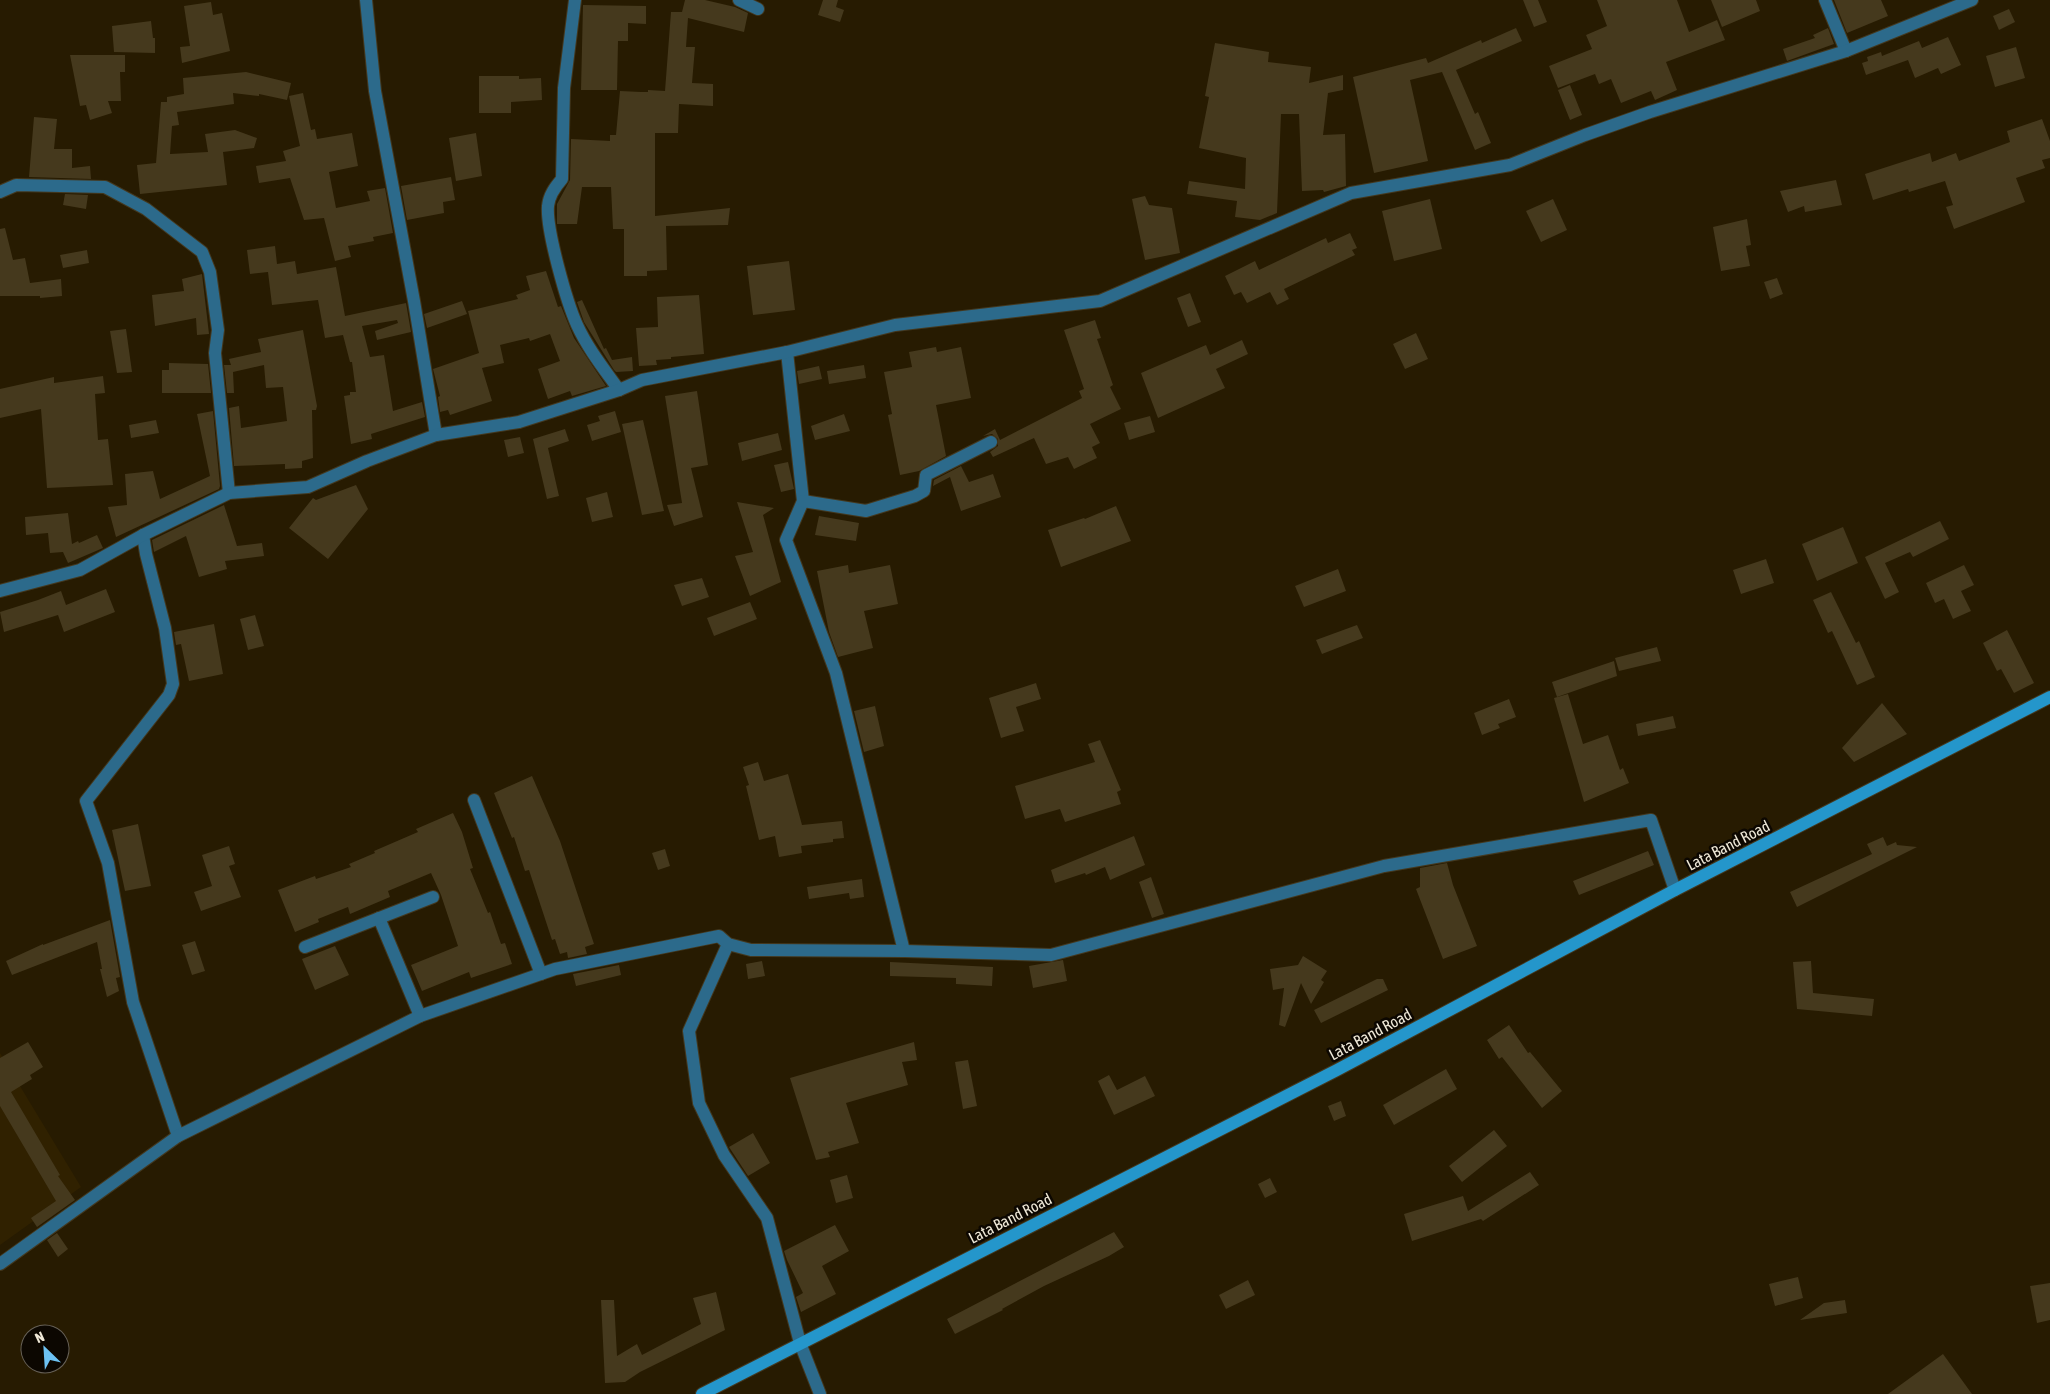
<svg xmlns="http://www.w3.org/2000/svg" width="2050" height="1394" font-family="'Asap Condensed',sans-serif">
<rect width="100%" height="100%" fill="#271b01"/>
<polygon fill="#302100" points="0,1053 81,1187 0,1245"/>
<g fill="#45391d">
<polygon points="685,0 705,0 735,7 748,13 744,32 688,18 686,47 695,47 692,83 713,84 713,106 679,104 678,133 655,133 655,216 730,208 728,225 666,226 667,270 647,271 647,276 624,276 624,229 613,229 611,187 582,187 577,224 557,224 557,204 570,180 571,139 610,141 610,135 616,135 620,91 641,92 648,92 648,90 665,91 671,12 682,12"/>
<polygon points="823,0 838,0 836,7 844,10 840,22 818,15"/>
<polygon points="1523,0 1538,0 1547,22 1534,27"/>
<polygon points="1597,0 1677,0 1689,32 1717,20 1725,40 1666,62 1677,90 1655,100 1651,91 1621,103 1611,79 1599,84 1595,74 1558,88 1549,66 1592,49 1586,35 1607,26"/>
<polygon points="1711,0 1756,0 1760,11 1722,27"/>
<polygon points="1834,0 1881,0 1888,16 1847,33"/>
<polygon points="211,2 213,15 222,13 230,51 182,63 180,47 190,46 184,6"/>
<polygon points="583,5 646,6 646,24 628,23 628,41 618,41 617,90 581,90"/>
<polygon points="2009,9 2015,22 1999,30 1993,16"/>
<polygon points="151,21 153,38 155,38 155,53 114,52 112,26"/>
<polygon points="1516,28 1522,41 1456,70 1475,114 1478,112 1491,143 1475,150 1442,72 1410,80 1428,161 1374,173 1353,77 1426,58 1428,63 1481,40 1482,43"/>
<polygon points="1828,28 1834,44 1787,61 1783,49 1815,38 1813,35"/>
<polygon points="1948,37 1961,65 1941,74 1938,68 1915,78 1908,60 1866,75 1862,63 1868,61 1867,57 1881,52 1882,56 1919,41 1922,48"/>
<polygon points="1215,43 1269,52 1268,62 1311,67 1309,83 1343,75 1343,90 1328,93 1323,135 1345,134 1346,186 1324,192 1323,190 1302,191 1299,114 1281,114 1277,213 1260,220 1235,217 1237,201 1187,194 1189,181 1245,189 1246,158 1199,148 1209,97 1205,96"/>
<polygon points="2016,47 2025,78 1995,87 1986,56"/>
<polygon points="70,55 125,55 125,72 120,72 121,101 108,101 112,113 90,120 86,105 80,106"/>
<polygon points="246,72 291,83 287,100 259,94 259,96 233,93 234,104 177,112 179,125 172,126 170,154 208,152 205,134 235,130 257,138 254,148 223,152 227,185 140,194 137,165 156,163 161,102 167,102 167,97 184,94 183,78"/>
<polygon points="479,76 519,76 519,79 541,78 542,100 511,102 511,113 479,113"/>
<polygon points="1570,85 1582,115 1570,120 1558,90"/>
<polygon points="303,93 311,130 315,129 317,139 352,133 358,166 329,172 336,208 370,201 367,191 385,188 393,233 373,237 374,241 348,246 351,257 335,261 324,218 304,220 290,178 259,183 256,166 286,161 283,151 300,146 289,96"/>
<polygon points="34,117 57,119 54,149 72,149 72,168 90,166 91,179 29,177"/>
<polygon points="2042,119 2050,141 2050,158 2042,160 2045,168 2016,178 2025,202 1954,229 1946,207 1953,205 1945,181 1909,192 1908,189 1873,200 1865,174 1930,153 1932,162 1956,153 1959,161 2010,142 2007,131"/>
<polygon points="476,133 482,176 456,181 449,138"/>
<polygon points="451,177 455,200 443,202 444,213 407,220 401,186"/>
<polygon points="1836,180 1842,205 1805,212 1804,206 1788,212 1780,191"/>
<polygon points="65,194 88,195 86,209 63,205"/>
<polygon points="1145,196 1149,205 1172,208 1180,253 1145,260 1132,199"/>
<polygon points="1430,199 1442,249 1394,261 1382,211"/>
<polygon points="1553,199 1567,230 1541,242 1526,211"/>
<polygon points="1747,219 1751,245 1746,246 1750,266 1721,271 1713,227"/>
<polygon points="5,228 13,260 25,258 30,283 61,279 62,296 40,298 40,296 0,296 0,229"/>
<polygon points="1350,233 1357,248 1352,250 1355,255 1284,289 1289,299 1277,305 1270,292 1247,303 1241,292 1234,295 1225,276 1255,261 1259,270 1326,238 1328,243"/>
<polygon points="275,246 277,264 295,261 297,274 336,267 345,316 406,303 411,332 377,340 375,331 398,323 397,320 362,326 370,357 384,355 393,411 422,402 425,417 371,434 372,439 351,444 344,396 350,395 350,392 356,392 352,362 350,362 343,335 325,338 318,300 272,305 268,272 250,274 247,250"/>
<polygon points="87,250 89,263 63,268 60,255"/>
<polygon points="789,261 795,310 753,315 747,266"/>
<polygon points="546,271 558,307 561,306 574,338 606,386 572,396 570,391 548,399 538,369 560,361 550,334 530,341 529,338 500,345 504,363 482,368 492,401 450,415 448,410 440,412 438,397 440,396 433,369 479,353 468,311 518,299 516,295 530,290 526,276"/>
<polygon points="202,274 209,334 197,335 196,318 155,326 152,295 184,291 182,279"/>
<polygon points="1777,278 1783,294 1770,299 1764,282"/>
<polygon points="1190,293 1201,322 1188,327 1177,298"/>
<polygon points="699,295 704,354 671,357 671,359 656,360 657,365 639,366 636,328 658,327 657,297"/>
<polygon points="582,300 604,349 606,348 612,360 632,357 633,371 616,372 614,370 584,322 577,302"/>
<polygon points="462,301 467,314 427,328 424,314"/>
<polygon points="1095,320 1101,338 1097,339 1113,385 1110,387 1121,409 1090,424 1100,443 1092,447 1097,458 1074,469 1068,457 1046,464 1034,438 993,457 990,452 998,446 998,439 992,434 983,436 995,429 1000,440 1082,398 1079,391 1084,389 1064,330"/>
<polygon points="126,329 132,372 117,373 110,331"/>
<polygon points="303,330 317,406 316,410 312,410 313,458 302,461 302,468 285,469 285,464 234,466 229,408 239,406 241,428 287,421 283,387 266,388 264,365 233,372 234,393 227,393 224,365 231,365 229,359 261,352 258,339"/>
<polygon points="1416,333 1428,359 1405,369 1393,344"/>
<polygon points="1242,340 1248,354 1216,369 1225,388 1158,418 1141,373 1206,345 1210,355"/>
<polygon points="936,347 937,352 961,347 971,398 936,405 946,456 919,471 900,475 888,415 892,414 884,372 912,367 909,352"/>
<polygon points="169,363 208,364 211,393 162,393 162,370 169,370"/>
<polygon points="864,365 866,378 829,384 827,371"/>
<polygon points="819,366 822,379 799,384 797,371"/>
<polygon points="103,376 105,393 95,394 98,440 108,439 113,485 47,488 41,409 0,418 0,389 54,377 54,383"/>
<polygon points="697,391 708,465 691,468 703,517 674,526 667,505 682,503 665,396"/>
<polygon points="213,411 220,486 219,489 116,537 108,507 127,505 125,474 153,471 160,499 210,476 197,414"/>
<polygon points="615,411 621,432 592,441 587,425 600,421 598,416"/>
<polygon points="844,414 850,431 815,440 811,426"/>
<polygon points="1150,416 1155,432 1129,440 1124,423"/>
<polygon points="156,420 159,433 131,438 129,425"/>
<polygon points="643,420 664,511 642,515 622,424"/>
<polygon points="565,429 569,441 548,448 559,496 547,499 533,439"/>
<polygon points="778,433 782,450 742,461 738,443"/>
<polygon points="520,437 524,453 508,457 504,440"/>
<polygon points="788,462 794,489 781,492 774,465"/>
<polygon points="961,466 969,482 993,474 1001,497 961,511 950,477 933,486 934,480"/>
<polygon points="356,485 368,509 328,559 289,528 313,498 316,500"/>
<polygon points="607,492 613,517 592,522 586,498"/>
<polygon points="737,502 774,508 763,515 781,582 750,596 735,556 753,552"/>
<polygon points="224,505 237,546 262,543 264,556 225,561 227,569 199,577 186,536 154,552 152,540"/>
<polygon points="1116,506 1131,541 1061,567 1048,530 1084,518 1085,519"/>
<polygon points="68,513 72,544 78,541 79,543 97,535 103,548 68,563 63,552 50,553 48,533 26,535 25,517"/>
<polygon points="819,516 859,523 856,541 815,535"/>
<polygon points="1940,521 1949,539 1913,557 1910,552 1885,563 1899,592 1885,599 1865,557"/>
<polygon points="1843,527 1858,563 1817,581 1802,544"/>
<polygon points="1766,559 1774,583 1741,594 1733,570"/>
<polygon points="848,565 849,573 890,565 898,604 864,611 873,648 838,657 829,632 817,571"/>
<polygon points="1964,565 1974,585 1961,591 1971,611 1953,619 1944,599 1935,603 1926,583"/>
<polygon points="1338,569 1346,591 1304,607 1295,586"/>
<polygon points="702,578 709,597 682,606 674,585"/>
<polygon points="106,589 115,612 64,632 58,615 4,632 0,612 38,600 61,591 66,605"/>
<polygon points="1831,592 1856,643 1859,641 1875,677 1857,685 1832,631 1828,633 1813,600"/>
<polygon points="750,602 757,619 714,636 707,618"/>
<polygon points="255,615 264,646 248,650 240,619"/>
<polygon points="214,624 223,674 189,681 181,644 176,645 174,632"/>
<polygon points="1357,625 1363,638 1322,654 1316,640"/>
<polygon points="2007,630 2034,683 2014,693 2001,669 1997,671 1983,643"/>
<polygon points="1657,647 1661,661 1619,671 1615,658"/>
<polygon points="1614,661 1617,676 1557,697 1552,682"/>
<polygon points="1036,683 1041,699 1016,707 1024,731 1001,738 989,698"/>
<polygon points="1568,694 1583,744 1608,735 1620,770 1623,768 1629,783 1584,802 1554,698"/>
<polygon points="1509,699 1516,717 1498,724 1500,728 1482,735 1474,713"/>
<polygon points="1882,703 1907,734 1854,762 1842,748"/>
<polygon points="875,706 884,746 864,752 854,711"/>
<polygon points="1673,716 1676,728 1638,736 1636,724"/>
<polygon points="1100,740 1121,790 1117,792 1121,804 1065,822 1060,809 1025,819 1015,786 1095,762 1088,744"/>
<polygon points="758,762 764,781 788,774 802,825 842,821 844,838 833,839 833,842 801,846 802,853 779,857 775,836 759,840 746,786 749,785 743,767"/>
<polygon points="532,776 560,841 594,944 585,947 587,954 568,958 567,952 560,954 555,939 552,940 529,870 525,871 514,837 512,838 494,793"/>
<polygon points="453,813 462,832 473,868 470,869 488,913 490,912 501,944 505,943 512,964 471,978 469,972 422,991 411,965 458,946 441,895 431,873 388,891 390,897 350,914 348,907 318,919 319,922 295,932 278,890 315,876 316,879 351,867 349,864 375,853 374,851 418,832 416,829"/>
<polygon points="138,824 151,886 125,891 112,830"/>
<polygon points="1134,836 1145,865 1110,880 1105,867 1086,875 1085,873 1055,883 1051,870"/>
<polygon points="1883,837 1887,846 1896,842 1897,845 1917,847 1797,907 1790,892 1872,854 1867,844"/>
<polygon points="229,846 235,864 229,866 241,897 201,911 194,892 212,886 202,855"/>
<polygon points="665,849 670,866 658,870 652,853"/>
<polygon points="1648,851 1654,865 1579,895 1573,881"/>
<polygon points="1447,863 1453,885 1477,946 1443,959 1416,889 1420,887 1420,868"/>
<polygon points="1151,877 1164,914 1152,918 1139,882"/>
<polygon points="862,879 864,897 850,899 849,893 809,899 807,887"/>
<polygon points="110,920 120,977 116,978 119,991 107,997 100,969 102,969 97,942 12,975 6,961 43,944 43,945"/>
<polygon points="195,941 205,971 192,975 182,945"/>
<polygon points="335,946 349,975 315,990 302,959"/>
<polygon points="1303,956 1327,971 1321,980 1324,982 1311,1004 1301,983 1285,1027 1279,1025 1284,988 1273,990 1270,969 1298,965"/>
<polygon points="1063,960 1067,981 1033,988 1029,966"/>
<polygon points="762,961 765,976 748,979 746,964"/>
<polygon points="1811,961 1813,993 1874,999 1872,1016 1797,1009 1793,962"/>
<polygon points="890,962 993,967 992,986 956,984 956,978 890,976"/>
<polygon points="619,965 621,975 576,986 573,974"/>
<polygon points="1377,979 1383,979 1388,990 1321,1023 1314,1010"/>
<polygon points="1509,1025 1528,1053 1530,1052 1562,1091 1542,1108 1502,1057 1499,1059 1487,1040"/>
<polygon points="28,1042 43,1067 30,1075 32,1079 11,1092 60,1175 58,1176 75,1200 37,1227 31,1218 56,1201 0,1106 0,1058"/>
<polygon points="914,1042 917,1060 902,1062 908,1085 846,1103 859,1143 828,1152 830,1157 816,1160 790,1078"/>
<polygon points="968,1060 977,1106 963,1109 955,1062"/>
<polygon points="1446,1069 1457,1089 1394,1125 1383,1105"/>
<polygon points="1109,1075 1117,1090 1145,1076 1155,1096 1114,1115 1098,1081"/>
<polygon points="1341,1101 1346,1116 1334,1121 1328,1106"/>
<polygon points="1494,1130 1507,1146 1462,1182 1449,1166"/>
<polygon points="753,1133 770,1163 748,1176 729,1147"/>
<polygon points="1530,1172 1539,1185 1483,1221 1481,1219 1412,1241 1404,1214 1463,1196 1468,1211"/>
<polygon points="847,1175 853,1198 836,1203 830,1180"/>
<polygon points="1270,1178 1277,1192 1265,1198 1258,1184"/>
<polygon points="835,1225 849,1251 822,1266 836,1294 801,1312 796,1297 803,1293 787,1260 784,1251"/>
<polygon points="1114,1232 1124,1247 1109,1256 1044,1286 1002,1309 1003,1310 955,1334 947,1319"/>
<polygon points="57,1233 68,1249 58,1257 47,1240"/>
<polygon points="1798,1277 1803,1298 1775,1306 1769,1284"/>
<polygon points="1248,1280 1255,1295 1226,1309 1219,1295"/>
<polygon points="2050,1283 2050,1320 2037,1323 2030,1286"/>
<polygon points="716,1292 725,1330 640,1372 625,1382 605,1383 601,1300 614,1300 617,1356 637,1344 642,1355 701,1324 693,1298"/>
<polygon points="1845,1300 1847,1313 1800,1320 1824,1303"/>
<polygon points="1943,1354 1972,1394 1888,1394"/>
</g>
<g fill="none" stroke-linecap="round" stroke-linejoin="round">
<defs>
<g id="minor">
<polyline points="366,0 375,91 414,301 436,435"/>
<path d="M575 0 564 88 562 179C555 187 549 195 548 206 546 230 567 303 577 325 588 349 604 369 619 390"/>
<polyline points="739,0 758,9"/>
<polyline points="1825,0 1846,51"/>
<polyline points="0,192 16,185 105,187 146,209 202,252 210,272 218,330 215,353 229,493"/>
<polyline points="787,352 803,501 786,540 836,673 904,951"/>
<polyline points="803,501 866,511 915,496 924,491 926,475 991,442"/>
<polyline points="143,535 146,554 165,628 173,684 169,695 86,801 108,863 133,1002 178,1136"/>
<polyline points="0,591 80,570 143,535 229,493 308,487 367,461 436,435 519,422 619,390 642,380 787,352 895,325 1100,301 1351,193 1510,165 1585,135 1650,112 1846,51 1972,0"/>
<polyline points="474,800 541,974"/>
<polyline points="379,918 420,1016"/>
<polyline points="728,944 689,1031 699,1103 724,1155 767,1218 800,1343"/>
<polyline points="305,947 433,897"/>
<polyline points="0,1264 178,1136 420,1016 555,969 719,936 728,944 751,950 904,951 1051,955 1384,866 1651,820 1675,890"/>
</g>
<polyline id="tertiary" points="800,1343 820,1394"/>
<polyline id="secondary" points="702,1394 1337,1070 1675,890 2050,697"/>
</defs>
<use href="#minor" stroke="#43381f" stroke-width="14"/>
<use href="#tertiary" stroke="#43381f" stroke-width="14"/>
<use href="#secondary" stroke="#43381f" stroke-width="14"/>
<use href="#minor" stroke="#2c6a8b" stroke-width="12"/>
<use href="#tertiary" stroke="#2c6a8b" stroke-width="12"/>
<use href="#secondary" stroke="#2496cb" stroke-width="12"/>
</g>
<g text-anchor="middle" stroke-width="5" stroke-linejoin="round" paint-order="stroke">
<g font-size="16" fill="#efe8d7" stroke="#0c0701">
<text transform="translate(1728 845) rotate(-27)" y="6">Lata Band Road</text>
<text transform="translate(1370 1034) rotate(-28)" y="6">Lata Band Road</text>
<text transform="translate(1010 1218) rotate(-27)" y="6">Lata Band Road</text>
</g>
</g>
<g transform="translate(45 1349) rotate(335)"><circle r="24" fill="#0c0701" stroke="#676157"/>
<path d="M0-4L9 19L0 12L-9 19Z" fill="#6dc2f3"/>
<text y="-8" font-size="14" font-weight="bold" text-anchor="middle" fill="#efe8d7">N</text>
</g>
</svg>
